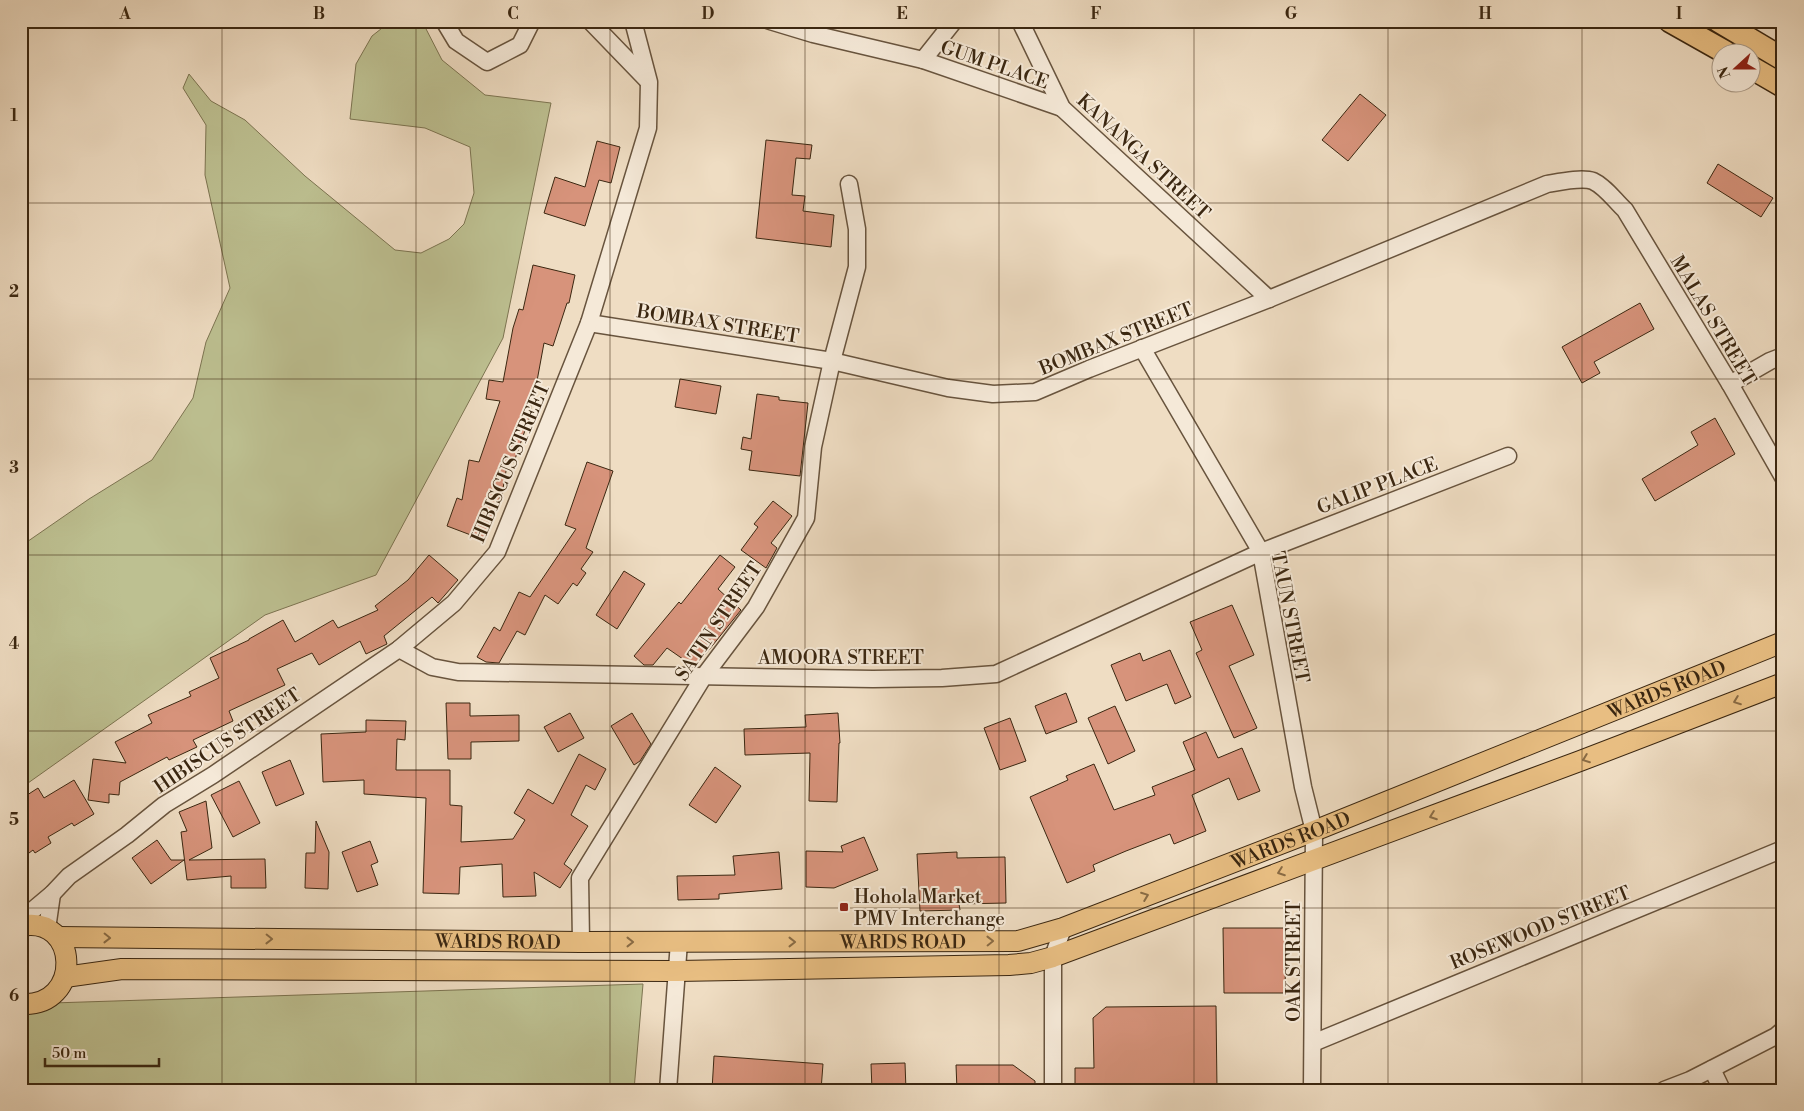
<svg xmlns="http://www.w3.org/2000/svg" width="1804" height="1111" font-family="'Libre Bodoni',serif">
<rect width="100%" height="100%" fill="#efddc3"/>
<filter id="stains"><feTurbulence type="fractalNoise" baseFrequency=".004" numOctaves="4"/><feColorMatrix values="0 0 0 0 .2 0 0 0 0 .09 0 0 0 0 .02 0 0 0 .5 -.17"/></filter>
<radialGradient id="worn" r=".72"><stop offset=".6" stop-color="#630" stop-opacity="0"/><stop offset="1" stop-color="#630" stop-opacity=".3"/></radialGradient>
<g fill="#bdc091" stroke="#7c7451">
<polygon points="391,21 412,21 424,25 442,60 485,95 551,103 503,338 376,575 265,615 21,788 21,546 89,499 152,460 193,398 206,342 230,288 205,175 206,125 183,88 189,74 211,101 245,120 305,176 395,250 421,253 449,239 464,224 474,193 470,147 425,128 350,119 356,64 372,36"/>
<polygon points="643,984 634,1090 21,1090 21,1004"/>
</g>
<g fill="#d7937b" stroke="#3b2711">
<polygon points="1360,94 1386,115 1348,161 1322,140"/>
<polygon points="766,140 812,145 810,159 796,158 792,195 805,196 803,211 834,215 831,247 756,238"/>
<polygon points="597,141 620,147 611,183 599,180 585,226 544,213 555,177 585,187"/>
<polygon points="1718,164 1773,198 1761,217 1707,183"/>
<polygon points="533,265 575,275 569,303 567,303 553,346 544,343 537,381 535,381 529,419 514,462 508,460 502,494 501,494 484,540 447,526 457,498 462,500 469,460 479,462 500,401 486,399 489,380 503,382 513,328 519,309 523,310"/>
<polygon points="1640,303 1654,329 1594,362 1600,373 1582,383 1562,347"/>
<polygon points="680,379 721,386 716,414 675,407"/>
<polygon points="757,394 779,397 779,400 808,403 800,476 749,470 752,451 741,449 743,437 751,439"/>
<polygon points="1715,418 1735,454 1655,501 1642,479 1698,445 1691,432"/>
<polygon points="587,462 613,471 586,548 593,552 581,569 586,573 577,586 573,583 558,604 545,595 525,635 517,631 499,663 486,662 477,657 494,627 500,631 519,592 530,597 576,529 565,525"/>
<polygon points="773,501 792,516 771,543 777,548 766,568 741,550 758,527 754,524"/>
<polygon points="429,555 458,580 438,603 432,597 384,636 387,644 366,654 360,641 319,665 312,653 277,669 285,685 229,711 233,721 193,740 197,747 169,760 167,757 120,782 119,795 109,794 109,803 88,800 93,759 126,763 115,742 152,723 148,715 191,696 189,692 219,678 210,658 249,640 249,639 283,620 295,642 333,620 338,628 378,610 375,606 408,580"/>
<polygon points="720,555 735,567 718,589 741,610 696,666 693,666 667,648 653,665 644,665 634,656 679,602 681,604"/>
<polygon points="624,571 645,584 617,629 596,615"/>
<polygon points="1232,605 1254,655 1229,666 1257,728 1234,738 1196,653 1202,650 1190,622"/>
<polygon points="1170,650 1191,697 1175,704 1167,684 1126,701 1111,665 1140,653 1143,661"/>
<polygon points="1066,693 1077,722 1046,734 1035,706"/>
<polygon points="446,703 470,703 470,716 519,715 519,741 471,742 471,759 448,759"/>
<polygon points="1115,706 1135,751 1108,764 1088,718"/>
<polygon points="570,713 584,738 558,752 544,727"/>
<polygon points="632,713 651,744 640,761 634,765 611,726"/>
<polygon points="838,713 840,743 839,743 837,802 809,801 810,753 745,755 744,729 806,727 805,715"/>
<polygon points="1010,718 1026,761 1000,770 984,728"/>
<polygon points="366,720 406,721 405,740 397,739 396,770 450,770 450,805 462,806 461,842 513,839 525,820 514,813 528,789 553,804 579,754 606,769 595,790 586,785 571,815 588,826 564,864 572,870 560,888 534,872 536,896 503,897 502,864 460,867 459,894 423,893 426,798 364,794 364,780 323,782 321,734 366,732"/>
<polygon points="1206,732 1218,758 1242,748 1260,791 1238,800 1229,778 1192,795 1206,831 1174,844 1170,834 1126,851 1093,865 1095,871 1067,883 1030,797 1068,780 1066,776 1094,764 1114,810 1155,795 1152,787 1195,770 1183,742"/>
<polygon points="290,760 304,794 276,806 262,772"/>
<polygon points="715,767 741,786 716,823 689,805"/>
<polygon points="74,780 94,814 74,826 72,823 48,837 51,843 35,853 33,850 21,859 21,799 38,788 44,798"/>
<polygon points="239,781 260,823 233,837 211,795"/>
<polygon points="206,801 212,848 189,860 265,859 266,888 231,888 231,876 187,880 181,832 187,831 179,812"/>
<polygon points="316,821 329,852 328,889 305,888 306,853 315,853"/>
<polygon points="864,837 878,870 834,888 806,887 806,851 843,852 841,846"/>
<polygon points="157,840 171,860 184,860 151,884 132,858"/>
<polygon points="370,841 378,862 371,865 378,885 357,892 342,852"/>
<polygon points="779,852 782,889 719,894 719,899 678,900 677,876 735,875 733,856"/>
<polygon points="957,852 957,858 1005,857 1006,903 959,904 960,910 920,911 917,854"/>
<polygon points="1223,928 1286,928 1285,993 1224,993"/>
<polygon points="1216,1006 1217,1090 1075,1090 1075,1068 1094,1068 1093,1018 1106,1007"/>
<polygon points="714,1056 823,1064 821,1090 712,1090"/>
<polygon points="905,1063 906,1090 872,1090 871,1064"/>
<polygon points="956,1065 1013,1065 1035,1081 1035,1090 957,1090"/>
</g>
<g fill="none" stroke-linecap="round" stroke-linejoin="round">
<defs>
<g id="minor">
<polyline points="444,21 456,41 487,62 520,45 532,21"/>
<polyline points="590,21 647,80"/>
<polyline points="770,21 813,34 923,60 1062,108"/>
<polyline points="1020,21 1062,108 1269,299"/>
<polyline points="923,60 954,21"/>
<path d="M589 323 832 361 948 388 993 394 1035 392 1089 369 1269 299 1547 184C1559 182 1582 177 1593 181 1606 187 1615 201 1625 210L1730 384 1783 477"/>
<polyline points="1142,348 1261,552 1303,787 1314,831 1312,1090"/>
<polyline points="1730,384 1770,361 1783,356"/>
<polyline points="399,649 432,667 458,672 873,679 942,678 996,674 1261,552 1508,456"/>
<polyline points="21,920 52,894 69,876 127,835 164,805 213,775 399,649 454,603 497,552 589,323 648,128 649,82 633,21"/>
<polyline points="47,929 52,894"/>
<polyline points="581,942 580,878 704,676 756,607 806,518 813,447 832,361 857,267 857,229 849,184"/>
<polyline points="1313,1043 1783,849"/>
<polyline points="1712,1069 1722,1090"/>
<polyline points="668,1090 679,942"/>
<polyline points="1053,1090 1053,957 1063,928"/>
<polyline points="1664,1090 1690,1080 1776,1036 1783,1030"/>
</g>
<g id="major">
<path d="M21 926C79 914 84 1008 21 1004"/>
<path id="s1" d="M58 937 581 942 1018 941 1063 928 1314 831 1783 642"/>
<polyline points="65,977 122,969 677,971 1009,965 1031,963 1053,957 1580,761 1783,683"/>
</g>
<g id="highway">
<polyline points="1670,21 1725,52"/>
<polyline points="1719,21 1783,59"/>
<polyline points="1752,68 1783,86"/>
</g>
</defs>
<use href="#minor" stroke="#68543e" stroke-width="19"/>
<use href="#major" stroke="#3b2711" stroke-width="22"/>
<use href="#highway" stroke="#3b2711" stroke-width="25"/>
<use href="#minor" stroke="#f5e9d8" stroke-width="16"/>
<use href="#major" stroke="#e8be82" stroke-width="20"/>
<use href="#highway" stroke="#e8be82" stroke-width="22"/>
</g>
<defs><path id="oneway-chevron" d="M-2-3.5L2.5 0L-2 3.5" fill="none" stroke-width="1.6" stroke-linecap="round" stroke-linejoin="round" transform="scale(1.25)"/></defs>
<g stroke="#896b44">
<use href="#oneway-chevron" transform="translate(1737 701) rotate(159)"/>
<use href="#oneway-chevron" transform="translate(1586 759) rotate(159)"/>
<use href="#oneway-chevron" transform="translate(1433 816) rotate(160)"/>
<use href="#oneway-chevron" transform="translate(1281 872) rotate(160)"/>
<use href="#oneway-chevron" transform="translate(1145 896) rotate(-21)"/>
<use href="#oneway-chevron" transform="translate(107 938) rotate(1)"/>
<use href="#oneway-chevron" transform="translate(269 939) rotate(1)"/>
<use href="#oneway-chevron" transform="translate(990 941) rotate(-1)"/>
<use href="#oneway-chevron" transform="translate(630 942)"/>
<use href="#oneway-chevron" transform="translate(792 942)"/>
</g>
<path fill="none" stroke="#3b2711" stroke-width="1" stroke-opacity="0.55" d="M222 21V1090M416 21V1090M610 21V1090M805 21V1090M999 21V1090M1194 21V1090M1388 21V1090M1582 21V1090M21 203H1783M21 379H1783M21 555H1783M21 731H1783M21 908H1783"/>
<rect fill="#8f2418" stroke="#f5e9d8" stroke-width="2" x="839" y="902" width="10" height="10" rx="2.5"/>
<g text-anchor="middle" stroke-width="4" stroke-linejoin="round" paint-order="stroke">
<g font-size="19" fill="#3b2711" stroke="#f5e9d8">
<text transform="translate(995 64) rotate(19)" y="7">GUM PLACE</text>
<text transform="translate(1144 156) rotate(43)" y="7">KANANGA STREET</text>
<text transform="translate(1714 320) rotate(59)" y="7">MALAS STREET</text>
<text transform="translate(718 323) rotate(9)" y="7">BOMBAX STREET</text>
<text transform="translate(1116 338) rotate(-22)" y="7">BOMBAX STREET</text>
<text transform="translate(510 462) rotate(-67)" y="7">HIBISCUS STREET</text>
<text transform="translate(1377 485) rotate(-21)" y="7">GALIP PLACE</text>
<text transform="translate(1291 617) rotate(79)" y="7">TAUN STREET</text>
<text transform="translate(718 621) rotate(-56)" y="7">SATIN STREET</text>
<text x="841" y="664">AMOORA STREET</text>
<text dy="7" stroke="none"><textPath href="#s1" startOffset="1656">WARDS ROAD</textPath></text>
<text transform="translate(227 740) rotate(-34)" y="7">HIBISCUS STREET</text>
<text dy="7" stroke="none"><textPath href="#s1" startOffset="1251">WARDS ROAD</textPath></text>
<text transform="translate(1540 927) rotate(-22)" y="7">ROSEWOOD STREET</text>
<text dy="7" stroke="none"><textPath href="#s1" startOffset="440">WARDS ROAD</textPath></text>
<text dy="7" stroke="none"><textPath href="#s1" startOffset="845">WARDS ROAD</textPath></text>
<text transform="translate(1293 961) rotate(-90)" y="7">OAK STREET</text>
</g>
<g font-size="19" fill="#3b2711" stroke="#f5e9d8" text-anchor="start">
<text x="854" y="903">Hohola Market<tspan x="854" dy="22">PMV Interchange</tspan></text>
</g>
</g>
<rect width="1804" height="1111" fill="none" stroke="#efddc3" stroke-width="55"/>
<g transform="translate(1736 68) rotate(249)"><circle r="24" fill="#f5e9d8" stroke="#ab9b88"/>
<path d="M0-4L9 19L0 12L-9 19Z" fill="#8f2418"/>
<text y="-8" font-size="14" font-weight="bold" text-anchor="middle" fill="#3b2711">N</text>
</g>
<path d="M45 1058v8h114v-8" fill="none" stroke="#3b2711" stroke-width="2.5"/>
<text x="52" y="1058" font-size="15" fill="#3b2711" stroke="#f5e9d8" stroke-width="4" paint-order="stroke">50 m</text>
<rect x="28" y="28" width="1748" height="1056" fill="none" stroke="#3b2711" stroke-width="2"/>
<g font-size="16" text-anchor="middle" font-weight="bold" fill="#3b2711">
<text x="125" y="19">A</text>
<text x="319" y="19">B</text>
<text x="513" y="19">C</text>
<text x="708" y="19">D</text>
<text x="902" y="19">E</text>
<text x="1096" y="19">F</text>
<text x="1291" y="19">G</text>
<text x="1485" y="19">H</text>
<text x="1679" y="19">I</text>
<text x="14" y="121">1</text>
<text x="14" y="297">2</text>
<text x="14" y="473">3</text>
<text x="14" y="649">4</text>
<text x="14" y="825">5</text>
<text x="14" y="1001">6</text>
</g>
<rect width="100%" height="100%" filter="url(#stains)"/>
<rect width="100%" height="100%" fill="url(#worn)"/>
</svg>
